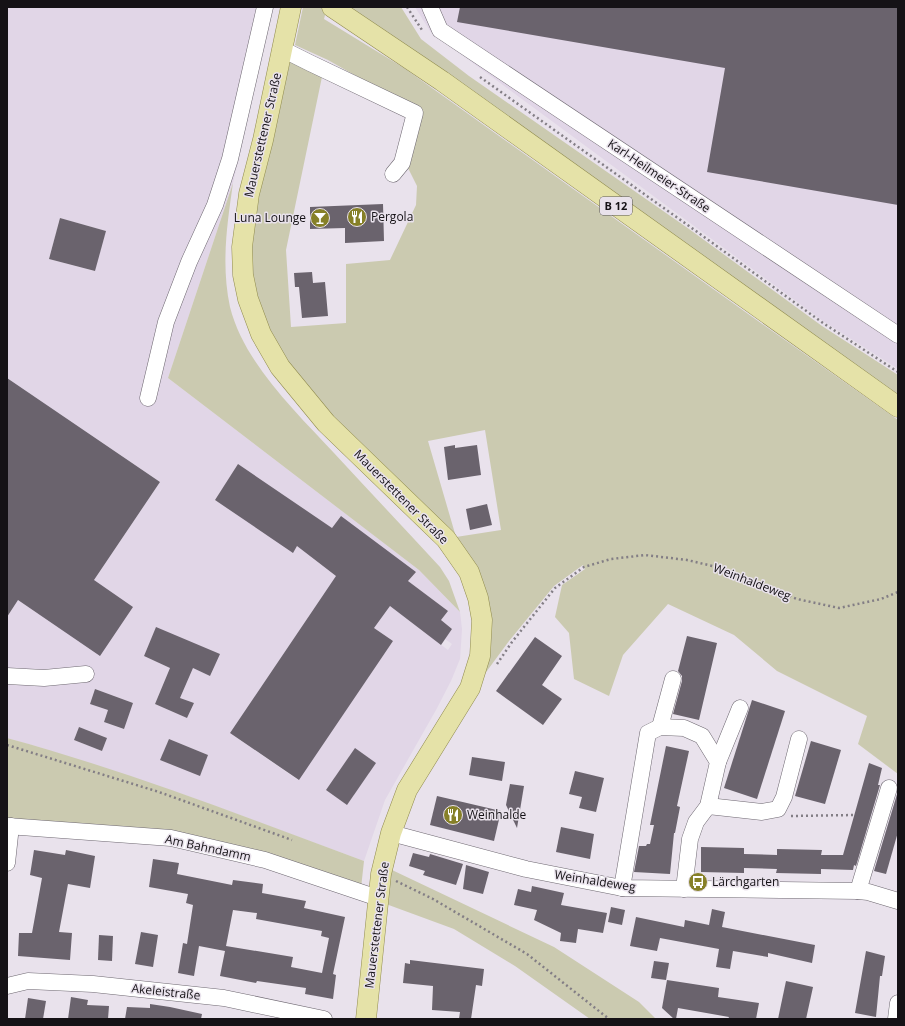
<svg xmlns="http://www.w3.org/2000/svg" width="905" height="1026" font-family="'Open Sans',sans-serif">
<rect width="100%" height="100%" fill="#e9e2ec"/>
<g fill="#e1d6e7" fill-rule="evenodd">
<path d="M7 7H273L233 183 168 378 419 570 460 612 462 629 460 659 451 681 436 710 385 800 364 861 188 796 39 747 7 738V617L18 600 100 655 94 580 160 482 7 378ZM60 218 106 231 94 271 49 259ZM238 465 316 517 293 552 215 500ZM341 516 415 572 408 581 448 611 441 620 452 629 445 639 452 644 448 650 390 606 385 613 311 557ZM324 594 393 641 298 780 230 733ZM156 628 219 654 210 676 193 668 180 698 194 703 187 718 155 704 170 668 144 656ZM95 689 133 703 123 729 104 722 108 710 90 704ZM79 727 107 738 102 751 74 740ZM169 739 208 755 200 775 161 760Z"/>
<polygon points="415,7 898,7 898,369 823,321 473,63 430,31"/>
</g>
<g fill="#cbcab0" fill-rule="evenodd">
<path d="M303 7H327L324 19 404 68 744 311 898 420V774L858 744 867 716 777 671 734 635 668 604 623 655 609 696 574 679 569 633 555 617 562 585 585 569 583 565 554 586 509 641 481 679 485 597 412 500 285 365 253 296 248 273 258 195 291 58 323 72 286 250 291 327 346 323V264L390 260 416 205 417 186 406 164 419 112 328 60 295 45ZM485 430 501 530 456 537 428 441Z"/>
<polygon points="349,7 401,7 421,39 469,76 689,229 822,326 898,375 898,396"/>
<path d="M233 183C227 225 221 265 230 307 244 363 296 412 334 453 369 491 405 529 440 567L449 581 460 612 419 570 168 378Z"/>
<path d="M7 738C128 771 246 817 364 861L361 888 267 855 7 820Z"/>
<polygon points="392,870 554,947 639,1002 656,1019 590,1019 515,966 454,929 386,904"/>
</g>
<g fill="#6a636d" fill-rule="evenodd">
<polygon points="460,7 898,7 898,205 707,172 725,68 457,22"/>
<polygon points="383,204 384,241 345,243 345,228 310,229 310,207"/>
<polygon points="60,218 106,231 95,271 49,259"/>
<polygon points="312,272 313,283 325,282 328,316 302,318 299,287 295,287 294,273"/>
<polygon points="7,378 160,482 94,580 133,607 100,656 18,600 7,617"/>
<polygon points="455,445 455,448 477,445 481,475 448,480 444,447"/>
<polygon points="238,464 332,528 341,516 416,572 408,581 448,611 441,620 452,629 441,645 390,606 374,628 393,641 299,780 230,733 336,576 297,546 293,553 215,500"/>
<polygon points="487,504 492,525 470,530 466,509"/>
<polygon points="156,627 220,654 210,676 193,668 180,698 194,703 187,718 155,704 170,668 144,656"/>
<polygon points="687,636 717,643 699,720 673,714 682,681 682,676 678,671"/>
<polygon points="535,637 562,656 542,685 562,699 543,725 496,691"/>
<polygon points="95,689 133,703 124,729 104,722 108,710 90,704"/>
<polygon points="752,700 785,711 757,799 724,788"/>
<polygon points="79,727 107,738 102,751 74,740"/>
<polygon points="169,739 208,755 200,776 160,760"/>
<polygon points="811,741 841,750 825,804 795,796"/>
<polygon points="666,746 689,751 677,806 680,807 675,833 674,833 670,874 634,872 639,846 646,846 647,844 650,844 654,825 650,825"/>
<polygon points="355,748 376,763 347,805 326,790"/>
<polygon points="472,757 505,762 502,781 469,775"/>
<polygon points="869,763 882,768 878,785 880,785 856,866 854,865 853,870 821,869 821,874 776,873 777,869 744,868 744,873 701,872 701,847 744,848 744,854 777,855 777,849 822,850 821,855 843,855"/>
<polygon points="575,771 604,778 596,812 579,808 582,797 569,794"/>
<polygon points="510,784 524,786 517,828 506,805"/>
<polygon points="898,791 898,832 886,874 874,871"/>
<polygon points="437,796 501,811 494,841 430,825"/>
<polygon points="561,827 594,834 590,859 556,852"/>
<polygon points="34,850 65,855 66,850 95,856 90,888 68,884 59,932 72,933 70,960 18,956 19,933 32,933 42,878 30,875"/>
<polygon points="413,853 429,857 430,854 463,864 456,885 423,875 425,871 409,866"/>
<path d="M153 859 179 863 177 874 232 885 233 880 263 884 262 893 306 901 304 908 345 917 333 974 336 975 333 999 305 994 306 988 257 981 256 983 220 976 225 951 199 946 194 976 178 973 183 943 187 944 193 905 186 903 188 894 149 887ZM233 910 257 913 256 919 322 931 321 936 329 938 322 973 291 967 293 957 226 946Z"/>
<polygon points="466,865 489,872 483,894 463,889"/>
<polygon points="532,886 564,893 561,905 607,913 603,933 578,929 576,943 560,941 561,933 534,920 537,910 514,905 518,889 531,892"/>
<polygon points="611,907 625,910 622,925 608,922"/>
<polygon points="712,909 725,912 722,927 815,945 812,963 768,953 768,957 733,951 730,969 716,967 719,949 660,938 657,951 630,946 636,917 684,927 685,920 709,925"/>
<polygon points="141,932 158,935 153,967 135,964"/>
<polygon points="99,935 113,936 112,961 98,960"/>
<polygon points="866,951 885,956 882,976 880,976 876,1017 855,1013"/>
<polygon points="410,960 484,969 482,986 476,985 471,1019 459,1019 460,1012 432,1010 433,986 403,983 405,963 410,964"/>
<polygon points="654,961 669,963 666,980 651,978"/>
<polygon points="667,980 719,988 718,997 759,1003 756,1019 728,1019 729,1017 678,1008 676,1019 674,1019 662,1008"/>
<polygon points="786,981 813,987 806,1019 778,1019"/>
<polygon points="71,997 88,1000 87,1005 109,1006 108,1019 68,1019"/>
<polygon points="28,998 46,1001 43,1019 25,1019"/>
<polygon points="150,1004 170,1007 202,1014 201,1019 125,1019 127,1007 150,1008"/>
</g>
<g fill="none" stroke-linecap="round" stroke-linejoin="round">
<defs>
<g id="minor">
<polyline points="430,7 440,30 898,335"/>
<polyline points="282,49 310,63 415,113 402,163 393,174"/>
<polyline points="148,398 166,322 189,262 215,205 230,159 265,7"/>
<polyline points="7,676 44,678 86,674"/>
<polyline points="660,727 673,679"/>
<polyline points="718,762 740,708"/>
<polyline points="708,806 762,812 778,809 784,797 799,739"/>
<polyline points="7,826 171,838 265,860 378,898"/>
<polyline points="391,833 526,869 622,888 858,891 868,892 898,901"/>
<polyline points="7,863 11,826"/>
<polyline points="622,888 648,733 660,727 684,728 702,736 718,762 708,806 696,822 690,839 684,889"/>
<polyline points="858,891 889,788"/>
<polyline points="7,986 28,981 93,984 224,998 324,1019"/>
<polyline points="896,1019 898,1003"/>
</g>
<g id="major">
<polyline points="291,7 263,140 249,194 242,247 243,275 248,299 261,334 280,367 326,423 446,539 469,572 478,598 482,620 480,656 470,688 407,790 391,833 381,874 366,1019"/>
<polyline points="332,7 442,81 898,407"/>
</g>
</defs>
<use href="#minor" stroke="#6e6871" stroke-width="17"/>
<use href="#major" stroke="#918c4f" stroke-width="21"/>
<g stroke="#837e85" stroke-width="2.5" stroke-dasharray="2 3" stroke-linecap="butt">
<polyline points="407,7 422,30"/>
<polyline points="480,77 689,226 823,323 898,372"/>
<polyline points="497,664 512,642 555,588 584,567 611,559 645,555 687,560 721,568 797,599 839,608 881,599 898,592"/>
<polyline points="7,745 159,792 292,840"/>
<polyline points="791,816 854,815"/>
<polyline points="396,881 433,899 527,954 609,1019"/>
</g>
<use href="#minor" stroke="#fff" stroke-width="16"/>
<use href="#major" stroke="#e5e2a8" stroke-width="20"/>
</g>
<defs>
<symbol id="restaurant-disc" viewBox="-11 -11 22 22"><circle r="9.5" fill="#868027" stroke="#e9e2ec"/><path d="M-5-6h1v4h1v-4h1v4h1v-4h1v5L-1.5 .5V6h-2V.5L-5-1ZM5-6V6H3V1.5H1.5Q1.5-4 5-6Z" fill="#fff"/></symbol>
<symbol id="bar-disc" viewBox="-11 -11 22 22"><circle r="9.5" fill="#868027" stroke="#e9e2ec"/><path d="M-6-5H6L.8 .8V4.5H3.5V6h-7V4.5H-.8V.8Z" fill="#fff"/></symbol>
<symbol id="bus-disc" viewBox="-11 -11 22 22"><circle r="9.5" fill="#868027" stroke="#e9e2ec"/><path d="M-5-6H5V4H4V6H2V4H-2V6H-4V4H-5ZM-3.5-4V0h7V-4ZM-3.5 1.2v1.5H-2V1.2ZM2 1.2v1.5H3.5V1.2Z" fill="#fff"/></symbol>
</defs>
<g fill-rule="evenodd">
<use href="#restaurant-disc" x="346" y="206" width="22" height="22"/>
<use href="#bar-disc" x="309" y="207" width="22" height="22"/>
<use href="#restaurant-disc" x="442" y="804" width="22" height="22"/>
<use href="#bus-disc" x="687" y="871" width="22" height="22"/>
</g>
<g text-anchor="middle" stroke-width="3" stroke-linejoin="round" paint-order="stroke">
<rect fill="#e9e2ec" stroke="#555056" stroke-width="1" x="600" y="197" width="32" height="18" rx="3"/>
<g font-size="11" font-weight="bold" fill="#151216">
<text x="616" y="210">B 12</text>
</g>
<g font-size="12" fill="#151216" stroke="#e9e2ec">
<text transform="translate(263 135) rotate(-77)" y="4">Mauerstettener Straße</text>
<text transform="translate(659 176) rotate(34)" y="4">Karl-Heilmeier-Straße</text>
<text transform="translate(401 497) rotate(45)" y="4">Mauerstettener Straße</text>
<text transform="translate(752 582) rotate(21)" y="4">Weinhaldeweg</text>
<text transform="translate(208 848) rotate(12)" y="4">Am Bahndamm</text>
<text transform="translate(595 881) rotate(9)" y="4">Weinhaldeweg</text>
<text transform="translate(377 925) rotate(-83)" y="4">Mauerstettener Straße</text>
<text transform="translate(166 992) rotate(6)" y="4">Akeleistraße</text>
</g>
<g font-size="12" fill="#151216" stroke="#e9e2ec" text-anchor="start">
<text x="371" y="221">Pergola</text>
<text x="306" y="222" text-anchor="end">Luna Lounge</text>
<text x="467" y="819">Weinhalde</text>
<text x="712" y="886">Lärchgarten</text>
</g>
</g>
<rect width="905" height="1026" fill="none" stroke="#151216" stroke-width="16"/>
</svg>
